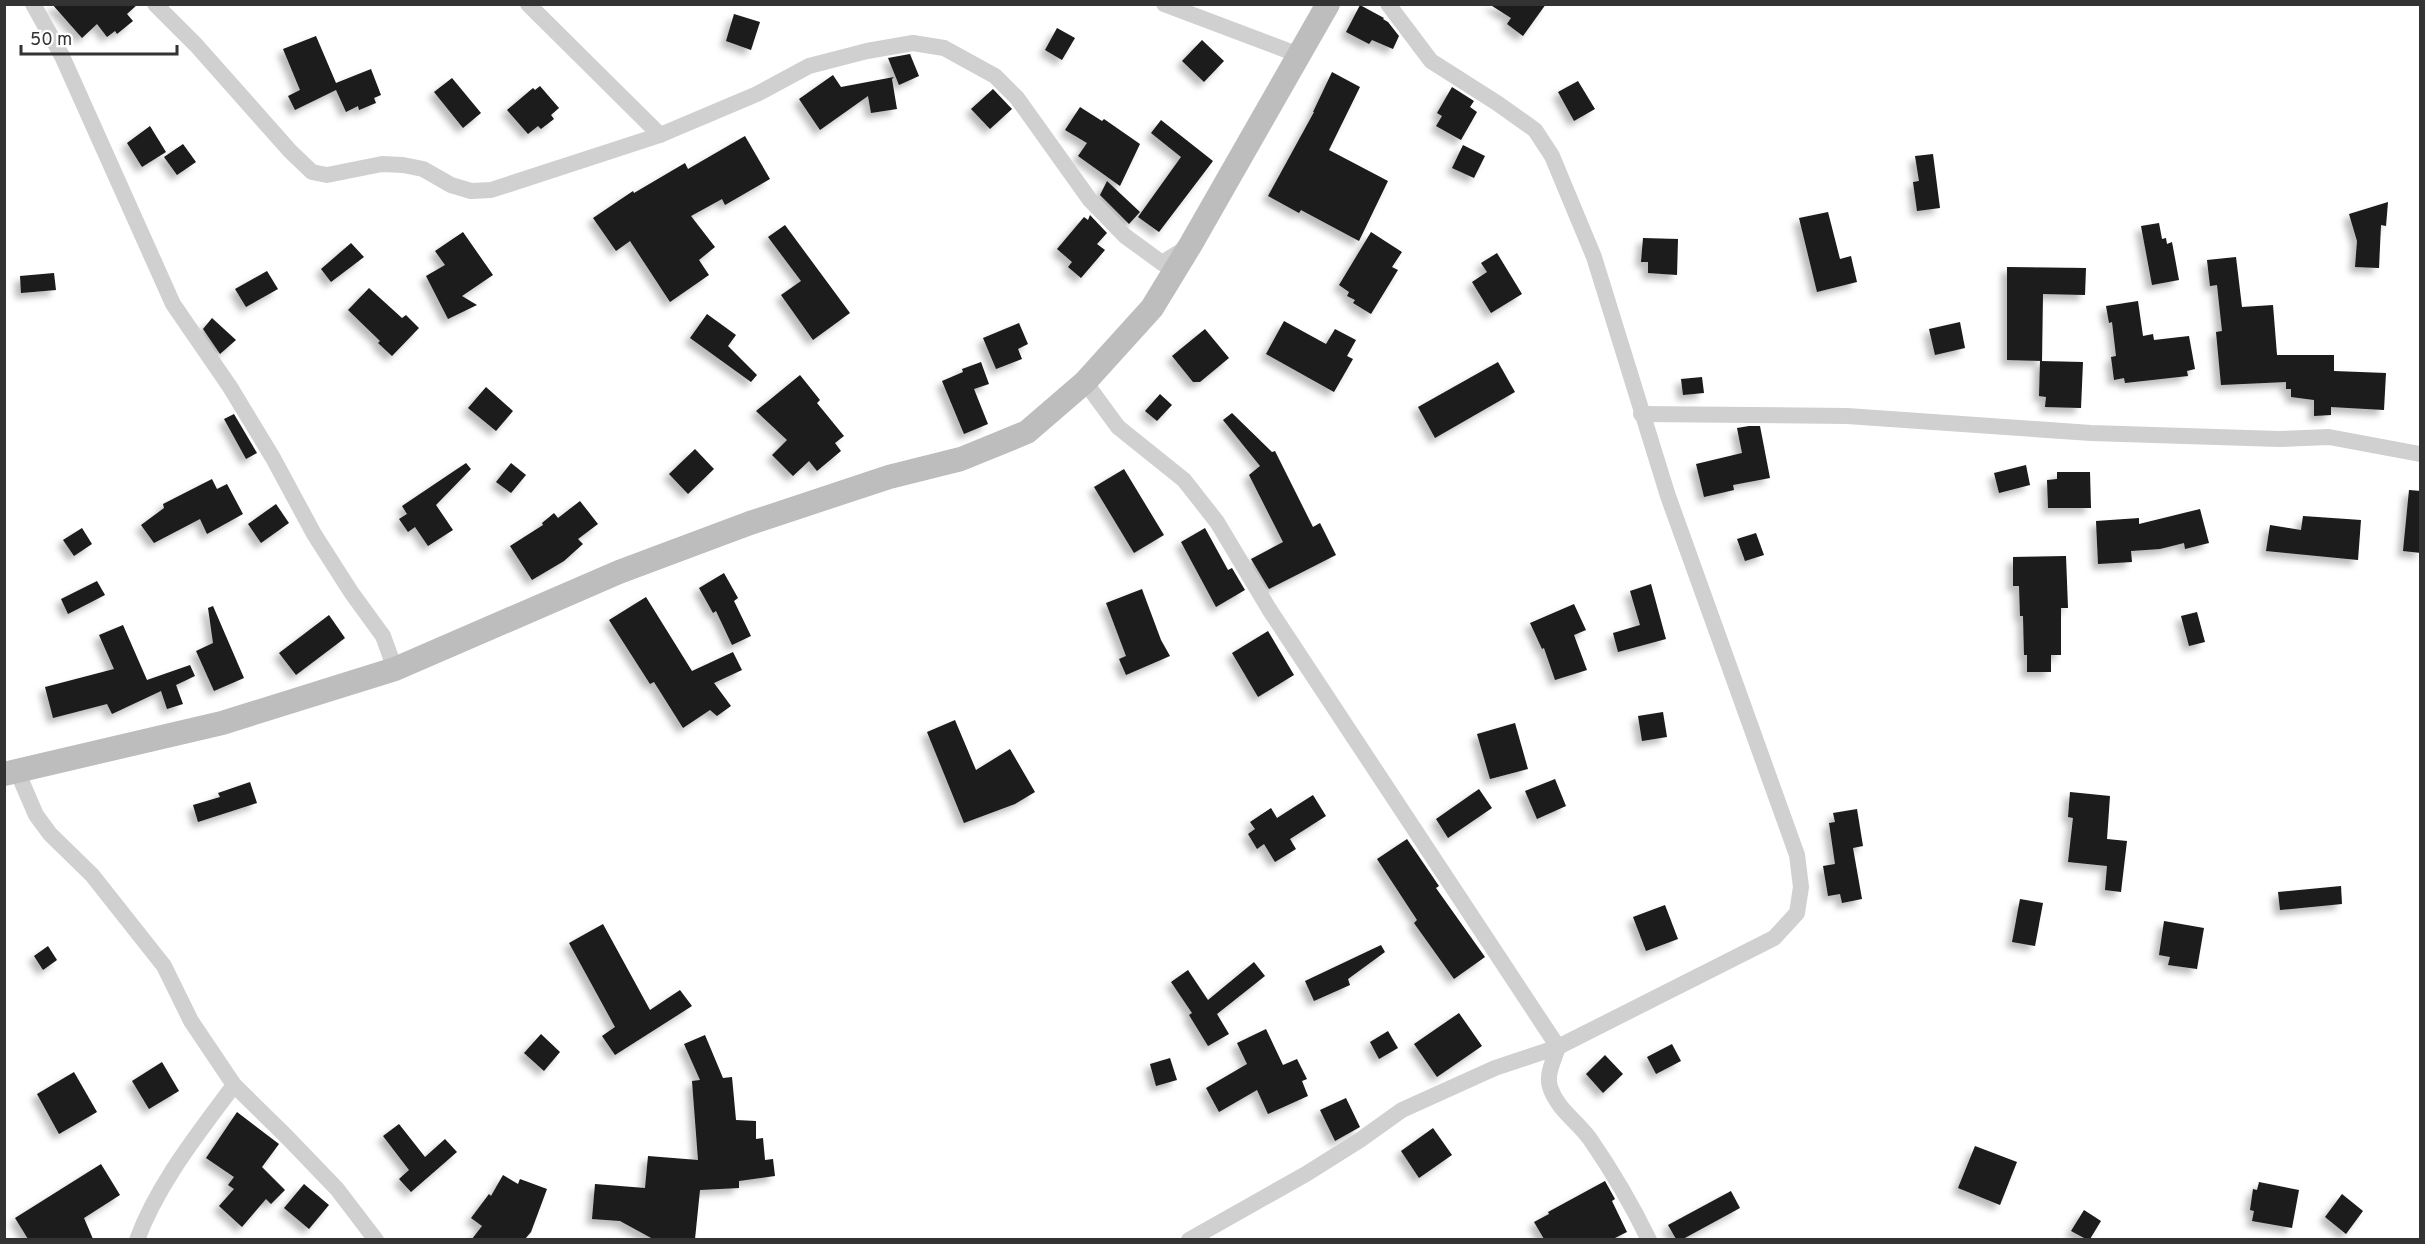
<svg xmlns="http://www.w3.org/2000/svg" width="2425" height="1244" font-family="Overpass,sans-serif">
<defs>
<filter id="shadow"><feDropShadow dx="-5.5" dy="5.5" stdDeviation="3" flood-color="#0004"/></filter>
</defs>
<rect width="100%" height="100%" fill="#fff"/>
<g fill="#1a1a1a" filter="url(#shadow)">
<polygon points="52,4 138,4 127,14 133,21 117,34 115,31 107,37 97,24 82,38"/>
<polygon points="1489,4 1546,4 1523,36 1507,24 1511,18"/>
<polygon points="1360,5 1384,18 1383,19 1388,22 1399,36 1393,49 1372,40 1369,44 1346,32"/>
<polygon points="734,14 760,22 751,50 726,41"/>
<polygon points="1057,28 1075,38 1062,60 1045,50"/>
<polygon points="316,36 336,83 371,69 381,95 374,98 376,103 359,110 358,106 346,112 336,90 295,110 288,96 300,90 283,49"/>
<polygon points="1202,40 1224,61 1204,82 1182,61"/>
<polygon points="910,54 919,76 899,85 888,58"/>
<polygon points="1332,72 1360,87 1329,150 1388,181 1359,241 1301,210 1299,213 1268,196 1314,112 1313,112"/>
<polygon points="833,75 841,87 894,77 892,79 897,109 871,113 868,96 820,130 799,99"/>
<polygon points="452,78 481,113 463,128 434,92"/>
<polygon points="1578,81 1595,109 1574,121 1558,92"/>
<polygon points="540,86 559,108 551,115 554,119 541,129 538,126 528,134 507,110 533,88 535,90"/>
<polygon points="1452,87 1474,101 1470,107 1477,112 1461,140 1436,126 1442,116 1437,113"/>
<polygon points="993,89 1012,109 990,129 971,109"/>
<polygon points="1080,107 1102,121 1104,119 1140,144 1120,186 1078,156 1087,143 1065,130"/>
<polygon points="1161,120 1213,161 1159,232 1138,217 1181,157 1151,133"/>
<polygon points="150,126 166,152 142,167 127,143"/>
<polygon points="745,136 770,179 725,205 722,199 691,216 715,247 699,260 709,275 670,302 630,241 616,251 593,218 633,191 634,193 685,163 688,169"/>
<polygon points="183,144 196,162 177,175 164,157"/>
<polygon points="1463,145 1485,156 1474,178 1452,168"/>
<polygon points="1933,154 1940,208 1917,211 1913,182 1919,181 1915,156"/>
<polygon points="1107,181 1140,212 1129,224 1100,195"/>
<polygon points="2388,202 2386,226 2381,225 2379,268 2355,267 2357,241 2349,214"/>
<polygon points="1828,212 1840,259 1851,256 1857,282 1817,292 1799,218"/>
<polygon points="1090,215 1107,233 1097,244 1105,250 1081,278 1068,267 1072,262 1057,249 1084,217 1088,220"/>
<polygon points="2159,223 2162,239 2166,238 2167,244 2172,242 2179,280 2152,285 2141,226"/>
<polygon points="785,225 850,313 813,340 781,295 801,281 768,237"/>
<polygon points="463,232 493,275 462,296 477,305 448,319 426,276 445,265 435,251"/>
<polygon points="1371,232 1402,252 1392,267 1398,270 1371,314 1353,303 1355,300 1347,296 1349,292 1339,285"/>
<polygon points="1643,238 1678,239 1677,275 1648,273 1648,262 1641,262"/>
<polygon points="351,243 364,257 331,282 321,269"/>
<polygon points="1497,253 1522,294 1491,313 1472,282 1487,272 1481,263"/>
<polygon points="2236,257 2242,307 2273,305 2277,355 2334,355 2334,371 2386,373 2384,410 2331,407 2331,415 2314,416 2314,400 2291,397 2291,389 2286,389 2286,382 2221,385 2216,332 2222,331 2217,285 2210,286 2207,260"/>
<polygon points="2007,267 2086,268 2085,295 2043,294 2042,361 2007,360"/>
<polygon points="267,271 278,289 246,307 235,289"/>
<polygon points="54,273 56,290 21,293 20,276"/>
<polygon points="369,288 402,318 406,315 419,328 392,356 378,343 380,341 348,310"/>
<polygon points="2138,301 2143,336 2153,334 2154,340 2189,336 2195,369 2187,371 2188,376 2125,383 2124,378 2114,380 2111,357 2116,356 2112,322 2109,323 2106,306"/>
<polygon points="707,314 736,335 728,346 757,375 751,382 690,338"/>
<polygon points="212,318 236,340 220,354 203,329"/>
<polygon points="1284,321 1326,344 1335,329 1356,340 1347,356 1353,359 1334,392 1266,354"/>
<polygon points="1960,322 1965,348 1935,355 1929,329"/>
<polygon points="1019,323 1028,344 1018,349 1022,359 996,369 983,338"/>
<polygon points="1205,329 1229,358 1200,382 1193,382 1172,356"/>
<polygon points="2040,361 2083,362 2081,408 2045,407 2046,397 2039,396"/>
<polygon points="981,362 989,384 974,389 988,424 964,434 942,381 963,372 962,369"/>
<polygon points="1498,362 1515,392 1435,438 1418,407"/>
<polygon points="800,375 820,400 817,403 844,436 835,443 841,451 817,471 809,461 793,476 772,455 787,440 756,411"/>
<polygon points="1702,377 1704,393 1683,395 1681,379"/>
<polygon points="486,387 513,411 496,431 468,408"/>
<polygon points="1160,394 1172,405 1157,421 1145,411"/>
<polygon points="1232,413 1272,452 1275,451 1313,527 1320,523 1336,555 1269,589 1251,559 1283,542 1249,475 1260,466 1223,420"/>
<polygon points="234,414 257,453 246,459 224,419"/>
<polygon points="1749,426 1760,426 1770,478 1733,485 1734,490 1704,497 1696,464 1742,453 1737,428"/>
<polygon points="695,449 714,469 688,494 669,474"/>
<polygon points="466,463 471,469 436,505 453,530 428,546 415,527 408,532 399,519 407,514 402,506"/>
<polygon points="511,463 526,475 511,493 496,482"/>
<polygon points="2026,465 2030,485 1999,493 1994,473"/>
<polygon points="1124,469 1164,535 1134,553 1094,487"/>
<polygon points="2057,472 2090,472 2091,508 2048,508 2047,480 2057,479"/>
<polygon points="212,479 217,489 227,484 243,514 207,534 200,519 154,543 141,525 164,508 163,504"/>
<polygon points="2409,490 2421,491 2421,553 2403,551"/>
<polygon points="580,501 598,524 578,539 583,544 564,561 532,580 510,546 543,525 542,523 554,513 558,518"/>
<polygon points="276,504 289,523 261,543 248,524"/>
<polygon points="2200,509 2209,543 2185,549 2184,543 2160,549 2131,551 2132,562 2098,564 2096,521 2139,518 2139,524"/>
<polygon points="2303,516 2361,520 2358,560 2266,551 2270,525 2301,530"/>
<polygon points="82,528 92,544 74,556 63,540"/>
<polygon points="1205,528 1228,570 1232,568 1245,590 1216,607 1181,542"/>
<polygon points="1756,533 1764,555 1745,561 1737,539"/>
<polygon points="2066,556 2068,608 2061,608 2061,655 2051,655 2051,672 2027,672 2027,655 2024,655 2023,616 2020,616 2019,586 2013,586 2013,557"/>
<polygon points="724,573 738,598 734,601 751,636 732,645 716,611 713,613 699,588"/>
<polygon points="97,581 105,595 68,614 61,599"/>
<polygon points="1651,584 1666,639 1618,652 1613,633 1640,625 1630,591"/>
<polygon points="1142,589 1161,640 1170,656 1126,675 1119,659 1126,656 1106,603"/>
<polygon points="646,597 692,671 733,652 742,670 714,683 731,706 717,716 710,710 683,728 654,682 650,684 609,620"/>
<polygon points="1574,604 1586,630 1574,635 1587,670 1555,680 1544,648 1542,649 1530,623"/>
<polygon points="213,606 244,678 214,691 196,651 213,643 208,608"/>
<polygon points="2197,612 2205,642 2189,646 2181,616"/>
<polygon points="329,615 345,638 296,675 279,653"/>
<polygon points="123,625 147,680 190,665 195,676 176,685 183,704 167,709 161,691 112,714 107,704 53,718 45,687 114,669 99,635"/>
<polygon points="1268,631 1294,675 1258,697 1232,653"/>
<polygon points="1663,712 1667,737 1642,741 1638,716"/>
<polygon points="955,720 976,770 1010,749 1035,792 1015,804 964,823 927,732"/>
<polygon points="1515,723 1528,769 1490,779 1477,734"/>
<polygon points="1555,779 1566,806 1537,819 1525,791"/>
<polygon points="250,782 257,803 198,822 193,805 220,797 218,793"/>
<polygon points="1479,789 1492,808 1448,838 1436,819"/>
<polygon points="2070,792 2110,796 2107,839 2127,841 2121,892 2105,890 2107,866 2068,862 2073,818 2068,817"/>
<polygon points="1313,795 1326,816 1290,839 1296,849 1275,862 1264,844 1257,849 1248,834 1255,829 1250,822 1271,808 1277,818"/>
<polygon points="1857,809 1863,846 1853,848 1862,899 1842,903 1840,894 1828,896 1823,866 1835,864 1829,823 1835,822 1833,813"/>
<polygon points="1407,839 1439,886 1436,888 1485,957 1454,979 1414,923 1417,920 1377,859"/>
<polygon points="2341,886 2342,904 2280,910 2278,892"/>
<polygon points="2020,899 2043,903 2035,946 2012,942"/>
<polygon points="1665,905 1678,939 1646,951 1633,917"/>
<polygon points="2164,921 2204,928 2197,969 2168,965 2170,957 2159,955"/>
<polygon points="603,924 650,1010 680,990 692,1006 615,1055 602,1036 615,1027 569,943"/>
<polygon points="1381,945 1385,952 1348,979 1350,985 1314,1001 1305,981"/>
<polygon points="48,946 57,960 43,970 34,956"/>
<polygon points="1254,962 1265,976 1217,1014 1229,1034 1208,1046 1189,1015 1192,1013 1171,982 1188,970 1208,1000"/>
<polygon points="1459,1013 1482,1046 1437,1077 1414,1044"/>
<polygon points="1266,1029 1283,1065 1297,1059 1307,1079 1302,1081 1308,1096 1268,1114 1257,1090 1219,1112 1206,1088 1247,1064 1237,1043"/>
<polygon points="1388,1031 1398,1048 1379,1059 1370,1042"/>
<polygon points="541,1034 560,1052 544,1071 524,1053"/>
<polygon points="705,1035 723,1078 732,1077 736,1120 756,1121 756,1139 763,1138 765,1160 773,1159 775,1176 739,1181 739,1188 700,1190 695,1239 653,1239 620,1221 592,1219 595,1184 645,1188 648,1156 698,1160 692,1081 700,1080 684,1044"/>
<polygon points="1672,1044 1681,1061 1656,1074 1647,1057"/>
<polygon points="1605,1055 1623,1074 1603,1093 1586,1074"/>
<polygon points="1170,1058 1177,1080 1156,1086 1150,1064"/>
<polygon points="162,1062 179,1091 149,1109 132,1081"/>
<polygon points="74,1072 97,1112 59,1134 37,1094"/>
<polygon points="1346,1098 1360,1127 1335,1141 1320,1110"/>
<polygon points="237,1112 279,1144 262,1167 285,1190 271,1204 266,1199 242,1227 219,1206 234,1189 228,1185 234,1177 206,1158"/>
<polygon points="399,1124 425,1157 445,1139 457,1152 411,1192 399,1179 409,1170 383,1136"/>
<polygon points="1433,1128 1452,1155 1419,1178 1401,1151"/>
<polygon points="1975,1146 2017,1162 2000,1205 1958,1188"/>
<polygon points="101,1164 120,1195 84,1218 93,1239 28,1239 15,1218"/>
<polygon points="503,1175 518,1184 520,1179 547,1189 531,1232 525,1239 472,1239 482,1226 471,1218 489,1194 491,1196"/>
<polygon points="1605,1181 1615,1199 1612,1201 1627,1232 1613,1239 1544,1239 1534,1222 1549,1214 1548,1212"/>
<polygon points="2259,1182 2299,1190 2292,1228 2252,1221 2254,1211 2250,1210 2253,1189 2257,1190"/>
<polygon points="304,1184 329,1205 309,1229 284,1208"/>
<polygon points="1731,1191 1740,1208 1683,1239 1676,1239 1668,1225"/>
<polygon points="2342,1194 2363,1211 2346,1234 2325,1217"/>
<polygon points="2084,1210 2101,1221 2090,1239 2086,1239 2071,1231"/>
</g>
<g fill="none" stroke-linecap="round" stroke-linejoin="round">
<g stroke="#d0d0d0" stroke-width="16">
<polyline points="33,4 62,56 173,304 230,387 273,458 314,534 351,592 383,636 395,669"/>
<polyline points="155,4 196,45 290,151 312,172 327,175 382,164 403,165 423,169 451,185 471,191 491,190 660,135 757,94 809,66 867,51 913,43 944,48 995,76 1017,98 1090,200 1125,236 1162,263 1186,248"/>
<polyline points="528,4 660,135"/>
<polyline points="1164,4 1299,55"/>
<path d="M1085 382 1118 427 1184 480 1217 522 1269 609 1558 1047C1554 1060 1546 1074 1550 1087 1557 1109 1577 1121 1590 1139 1612 1171 1632 1205 1649 1240"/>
<polyline points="1641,414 1847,416 2091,433 2279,439 2329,437 2420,454"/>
<polyline points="17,771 36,815 50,834 92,875 164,966 191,1021 234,1085 286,1136 337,1189 376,1240"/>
<path d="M137 1240C158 1183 198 1134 234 1085"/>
<polyline points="1189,1240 1306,1174 1360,1140 1402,1110 1495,1068 1558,1047 1774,938 1797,913 1801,887 1797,855 1668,496 1594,257 1552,156 1535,130 1497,103 1431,61 1388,4"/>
</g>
<polyline stroke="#bdbdbd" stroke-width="24" points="4,774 222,723 395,669 619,572 750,523 889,477 961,459 1027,432 1085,382 1152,308 1191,244 1328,4"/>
</g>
<rect width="2425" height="1244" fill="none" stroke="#333333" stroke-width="12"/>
<path d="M21 45v9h156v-9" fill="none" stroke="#333333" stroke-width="3"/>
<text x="30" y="45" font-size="18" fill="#333333" stroke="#ffffff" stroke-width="4.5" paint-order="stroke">50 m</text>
</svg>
